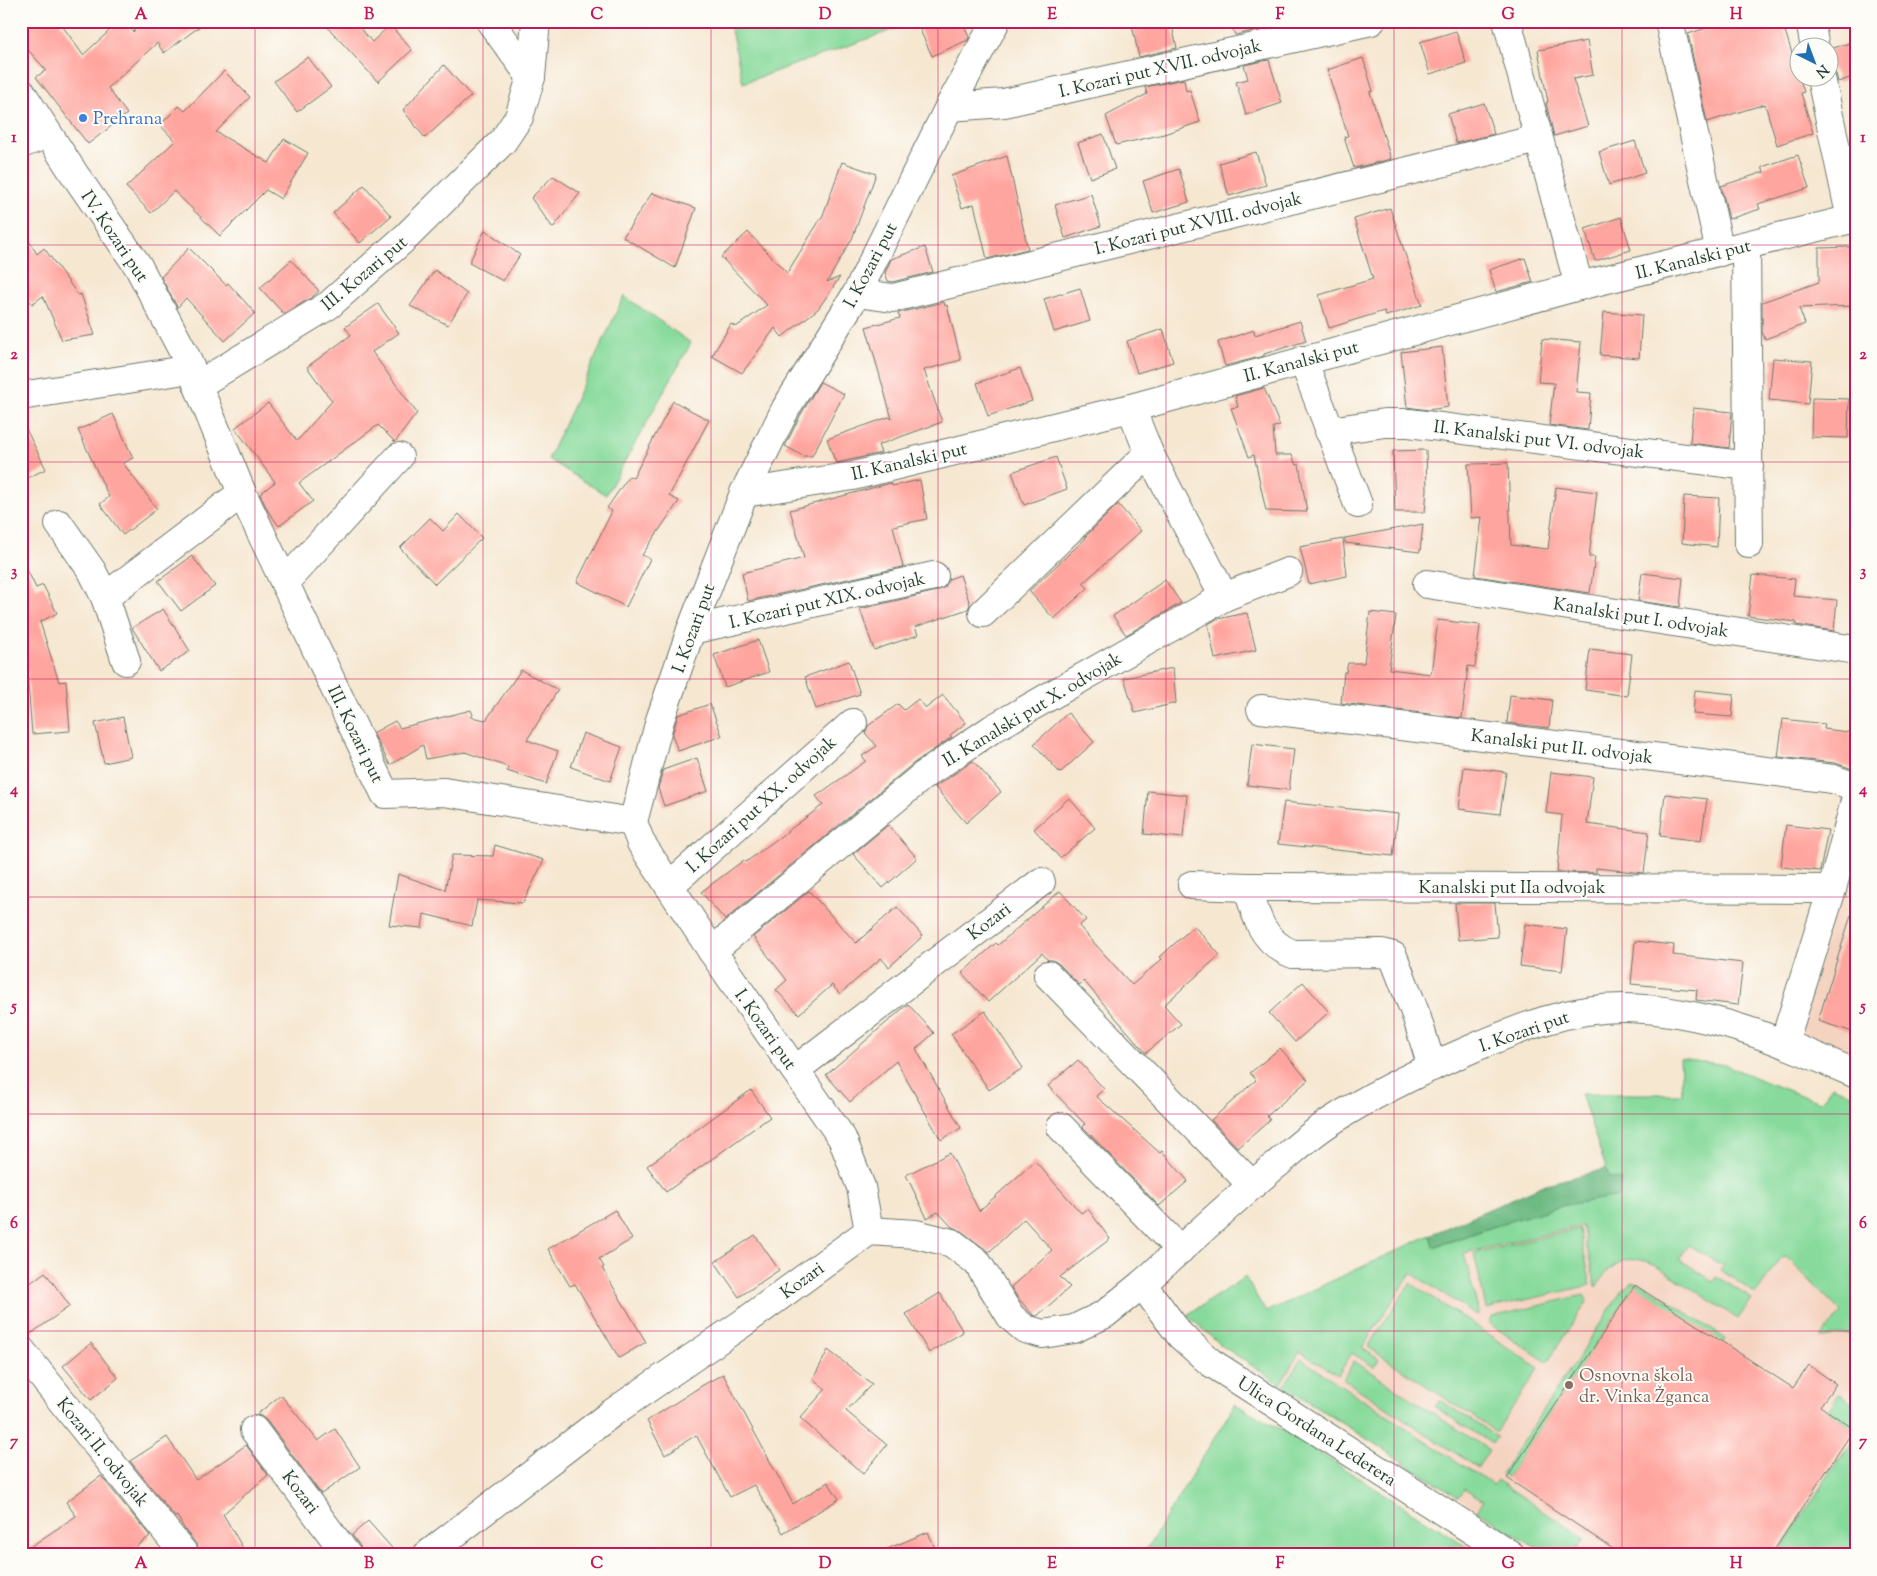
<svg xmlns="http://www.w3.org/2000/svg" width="1877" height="1576" font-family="'Sorts Mill Goudy',serif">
<rect width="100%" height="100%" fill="#fdfcf7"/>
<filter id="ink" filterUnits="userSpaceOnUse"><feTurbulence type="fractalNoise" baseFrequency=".02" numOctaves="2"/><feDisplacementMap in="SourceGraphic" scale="10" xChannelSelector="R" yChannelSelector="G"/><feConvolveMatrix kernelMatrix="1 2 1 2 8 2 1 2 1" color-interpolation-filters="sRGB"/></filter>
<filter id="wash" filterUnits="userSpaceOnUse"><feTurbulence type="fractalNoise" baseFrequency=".0096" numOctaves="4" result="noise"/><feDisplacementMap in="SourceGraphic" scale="20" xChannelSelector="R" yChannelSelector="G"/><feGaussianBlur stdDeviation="1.12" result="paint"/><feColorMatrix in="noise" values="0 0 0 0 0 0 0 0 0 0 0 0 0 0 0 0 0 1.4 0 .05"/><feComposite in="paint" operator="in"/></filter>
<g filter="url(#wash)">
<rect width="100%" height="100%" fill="#f6e7d1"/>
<g fill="#f5d3c1">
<polygon points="1856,834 1856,1063 1802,1038 1799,1034"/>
<polygon points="1763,1214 1856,1309 1856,1555 1547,1555 1260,1371 1354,1296 1506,1230"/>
</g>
<g fill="#87da9b" stroke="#538c68">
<polygon points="729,21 896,21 898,28 743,83"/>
<polygon points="624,296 691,343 606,495 548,459"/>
<path d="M1680 1059 1726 1065 1768 1083 1820 1102 1832 1086 1856 1096V1338L1851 1334 1820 1337 1842 1313 1786 1257 1781 1258 1756 1294 1720 1270 1723 1266 1688 1245 1679 1259 1713 1281 1716 1276 1752 1299 1738 1319 1656 1265C1627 1252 1612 1262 1596 1287L1582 1226 1464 1253 1479 1314H1475L1411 1273 1362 1348 1380 1360 1374 1367 1352 1353 1338 1375 1300 1352 1280 1384 1222 1346 1187 1315 1245 1277 1266 1312 1430 1235 1434 1247 1510 1221 1565 1205 1619 1196 1609 1177 1581 1094H1682Z"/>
<polygon points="1579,1229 1591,1285 1486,1309 1474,1253"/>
<polygon points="1633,1282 1646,1286 1726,1339 1723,1344 1635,1285 1507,1478 1501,1474 1623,1289"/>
<polygon points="1410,1283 1539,1368 1496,1432 1368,1347"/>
<polygon points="1583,1295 1587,1302 1547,1362 1488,1323 1492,1317"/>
<polygon points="1301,1359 1493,1485 1497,1480 1584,1538 1573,1555 1547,1555 1477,1510 1483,1501 1464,1489 1458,1497 1284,1386"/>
<polygon points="1354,1361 1489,1450 1478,1468 1343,1379"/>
<polygon points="1839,1394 1856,1406 1856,1424 1854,1429 1828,1411"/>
<polygon points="1440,1400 1497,1437 1492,1444 1435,1407"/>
<polygon points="1235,1404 1289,1434 1481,1555 1143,1555"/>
<polygon points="1856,1435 1856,1555 1782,1555 1779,1552 1828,1476 1853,1443"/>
</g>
<polygon fill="#6dba83" stroke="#467c5c" points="1606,1169 1609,1177 1621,1180 1619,1196 1565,1205 1510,1221 1433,1247 1430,1235 1546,1184"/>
<g id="blocks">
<g fill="#ffa59f">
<polygon points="21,21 59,21 83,55 120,21 124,21 133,32 142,22 141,21 207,21 164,53 157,43 108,88 127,114 88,144 36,77 46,70 21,42"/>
<polygon points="322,21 354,21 372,42 390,25 412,50 378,82"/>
<polygon points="939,21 962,21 969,37 968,40 932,56 920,30"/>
<polygon points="1131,21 1171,21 1177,48 1139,57"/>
<polygon points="1230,21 1298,21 1235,35"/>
<polygon points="1727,21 1782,21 1804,92 1801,93 1813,133 1777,145 1765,104 1707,122 1688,34"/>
<polygon points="1456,31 1466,63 1430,74 1420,42"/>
<polygon points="1587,41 1593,75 1573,79 1588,126 1554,136 1546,103 1548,102 1538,50"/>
<polygon points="1856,41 1856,76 1838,82 1836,74 1830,65 1830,49"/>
<polygon points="308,57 331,87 297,112 274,81"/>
<polygon points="1363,58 1373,91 1370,92 1391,159 1354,168 1344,137 1348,136 1327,70"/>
<polygon points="1269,60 1282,103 1246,115 1236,82 1248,79 1244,65"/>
<polygon points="444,65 471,96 425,138 403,110"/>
<polygon points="224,71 250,97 216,132 269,163 284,139 308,153 281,199 266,190 220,236 174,191 151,213 126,187 175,141 160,125 179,106 185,111"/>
<polygon points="1184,79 1186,91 1190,90 1200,122 1164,134 1116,145 1106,116 1147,94 1145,87"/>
<polygon points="1484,103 1494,134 1456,143 1448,114"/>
<polygon points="1103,134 1115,169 1090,178 1078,143"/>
<polygon points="1635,141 1645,173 1609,185 1599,152"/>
<polygon points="1256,152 1266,185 1229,196 1219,163"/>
<polygon points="1798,155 1809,188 1758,204 1760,209 1729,219 1721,186 1764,172 1762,167"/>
<polygon points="1007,156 1028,249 987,259 974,204 962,208 951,176"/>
<polygon points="842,162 876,174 852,239 827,282 840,277 818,309 782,337 775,328 742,373 712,356 731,324 736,327 767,305 721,257 748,232 787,273 823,215"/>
<polygon points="1179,169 1189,202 1153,213 1143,181"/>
<polygon points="553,176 580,193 553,228 531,198"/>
<polygon points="364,185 391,216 360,243 333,213"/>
<polygon points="652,193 696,208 675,268 623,237"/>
<polygon points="1091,194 1101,226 1065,238 1055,205"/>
<polygon points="1390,208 1422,305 1386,316 1384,311 1329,328 1319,295 1373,279 1354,219"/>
<polygon points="1621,217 1631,250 1595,261 1585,229"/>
<polygon points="21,228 37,254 44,248 78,295 81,294 95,335 62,340 43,296 32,304 21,289"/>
<polygon points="485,230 520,255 503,281 469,263"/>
<polygon points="925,247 933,272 892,282 888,281 885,273 891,259"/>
<polygon points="1852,247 1854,306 1799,308 1805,324 1765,339 1762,332 1762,302 1819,282 1819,248"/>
<polygon points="189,248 226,285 228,283 255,313 225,341 186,298 178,307 176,305 161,277"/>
<polygon points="1525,258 1533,282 1496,292 1489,270"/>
<polygon points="291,260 319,291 311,298 284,314 260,288"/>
<polygon points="435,270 467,294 448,325 410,306"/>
<polygon points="1080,288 1090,321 1054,332 1044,299"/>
<polygon points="944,302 945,306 947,305 961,360 924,370 942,422 878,445 881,453 836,463 827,439 889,417 892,419 866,327 900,318 898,313"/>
<polygon points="378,304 399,333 372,352 417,413 395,442 378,425 299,483 313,501 279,526 268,511 260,494 275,482 235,428 268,403 297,441 332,401 307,367 351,335 345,327"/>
<polygon points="1604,312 1642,315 1639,358 1600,355"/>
<polygon points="1300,321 1306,341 1264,354 1264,356 1225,366 1218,342 1254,330 1255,335"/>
<polygon points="1163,329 1173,362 1137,373 1127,341"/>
<polygon points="1542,339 1581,342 1576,392 1591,393 1588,430 1549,425 1554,383 1538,382"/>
<polygon points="1442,347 1448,407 1428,410 1407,407 1401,352"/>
<polygon points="1773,358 1812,361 1808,404 1769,400"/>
<polygon points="1020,368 1032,401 988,416 977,383"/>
<polygon points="820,382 844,394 812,456 803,456 785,446 800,416"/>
<polygon points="1264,388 1280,426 1273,427 1275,455 1292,455 1296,465 1299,464 1307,512 1266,511 1254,455 1249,457 1231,408 1238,407 1235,396"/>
<polygon points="1812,398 1849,399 1848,438 1811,437"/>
<polygon points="673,401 709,420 669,496 679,501 642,555 650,559 626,607 577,582 612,511 607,508 629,476 633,478"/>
<polygon points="1693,408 1732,412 1729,448 1690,443"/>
<polygon points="113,414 133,458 123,463 157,509 123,535 100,504 109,497 78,430"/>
<polygon points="21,419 46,469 21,481"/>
<polygon points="1426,450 1427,490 1425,512 1395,512 1393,451"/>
<polygon points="1056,457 1067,489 1024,505 1012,472"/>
<polygon points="1508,463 1511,545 1548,549 1556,487 1597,492 1589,557 1595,557 1590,593 1475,576 1482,517 1471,518 1468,464"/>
<polygon points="920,480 927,519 893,526 903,567 748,601 742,573 804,558 790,510 891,483 892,486"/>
<polygon points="1684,496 1719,498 1717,547 1682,543"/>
<polygon points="1118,504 1141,531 1083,583 1088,588 1054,619 1029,591 1086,538 1085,537"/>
<polygon points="459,514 482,538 435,584 400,548 430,518 443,531"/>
<polygon points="1423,524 1420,552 1345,543 1345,538"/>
<polygon points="1343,539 1347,576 1309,584 1300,547"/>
<polygon points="192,556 215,586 181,611 158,581"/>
<polygon points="21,557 36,588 43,585 57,613 40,622 59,682 66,681 70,731 32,734 27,671 21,673"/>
<polygon points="1642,573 1683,578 1680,607 1638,601"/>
<polygon points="960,575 970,604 968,609 915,627 918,635 874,650 860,609 937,591 945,587 949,579"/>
<polygon points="1753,575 1795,579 1793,596 1837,600 1834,631 1796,625 1796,622 1748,616"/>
<polygon points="1165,580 1181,603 1126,635 1113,616"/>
<polygon points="163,609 190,651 159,671 132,628"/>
<polygon points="1370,612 1396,615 1389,669 1431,674 1438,620 1480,625 1475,667 1468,666 1462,718 1341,703 1344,672 1346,672 1348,663 1364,663"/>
<polygon points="1247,613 1256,650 1215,659 1208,624 1217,619"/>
<polygon points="758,640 769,672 725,687 714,655"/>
<polygon points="1590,649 1632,654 1627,696 1585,690"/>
<polygon points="849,661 860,694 816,709 805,677"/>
<polygon points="1173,668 1176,703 1135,713 1124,678"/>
<polygon points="521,670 558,690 527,740 558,751 546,784 507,771 508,767 465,752 426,759 423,745 390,765 373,733 395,721 400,728 471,710 473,715 471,717 486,720"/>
<polygon points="1695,690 1734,694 1732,717 1693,714"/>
<polygon points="943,695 966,723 950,735 952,737 914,763 725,920 701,892 744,860 746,862 823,805 816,796 866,761 862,756 877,746 865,733 868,726 898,704 904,710 918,699 926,708"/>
<polygon points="1510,695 1552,700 1549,728 1507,723"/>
<polygon points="710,704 722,736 678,751 672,735 678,715"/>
<polygon points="1068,713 1094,742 1060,773 1034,744"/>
<polygon points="123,717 131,757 104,763 95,723"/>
<polygon points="1783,719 1825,724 1824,729 1856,733 1856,770 1835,763 1778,757"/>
<polygon points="583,733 622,747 610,781 571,767"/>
<polygon points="1252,744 1294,749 1289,790 1247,785"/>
<polygon points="697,758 708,791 664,806 658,788 663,770"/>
<polygon points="973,761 1001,792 966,823 935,787"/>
<polygon points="1464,767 1506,772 1500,814 1459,809"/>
<polygon points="1551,772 1593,777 1587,824 1649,832 1644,873 1596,868 1596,873 1557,872 1562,815 1546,813"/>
<polygon points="1148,791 1187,795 1183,838 1144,834"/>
<polygon points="1665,794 1707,799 1701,841 1660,836"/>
<polygon points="1069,798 1095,828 1060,858 1034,829"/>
<polygon points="1284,802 1398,814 1393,856 1278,844"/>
<polygon points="888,825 917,858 883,888 853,854"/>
<polygon points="1786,825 1828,830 1820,871 1781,867"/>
<polygon points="495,845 544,860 523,903 477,900 472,926 424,914 422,928 389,925 398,874 445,890 452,855 493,856"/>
<polygon points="809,891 856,943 897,907 923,936 889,967 881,958 840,994 832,985 799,1014 776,990 787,980 753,937"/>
<polygon points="1060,891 1086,920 1079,926 1132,985 1162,959 1160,957 1194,926 1220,955 1164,1005 1181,1024 1146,1053 1084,981 1079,985 1059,964 1053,960 1048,960 1042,953 988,1002 962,973 996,943 998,945"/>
<polygon points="1455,903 1495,903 1498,937 1458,940"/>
<polygon points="1851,915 1856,916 1856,1033 1818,1021"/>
<polygon points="1525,924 1567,929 1562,971 1520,966"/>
<polygon points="1635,941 1674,945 1673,955 1743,963 1738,1005 1696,1000 1697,990 1631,984"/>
<polygon points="1303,982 1329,1012 1295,1042 1269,1013"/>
<polygon points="908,1004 934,1033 916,1049 961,1128 941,1140 896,1061 850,1102 826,1075"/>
<polygon points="985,1011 1023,1068 989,1090 951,1034"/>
<polygon points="1280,1048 1308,1080 1267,1116 1270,1120 1238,1148 1211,1120 1256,1080 1250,1073"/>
<polygon points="1078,1060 1104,1089 1096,1096 1160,1153 1162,1151 1188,1181 1159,1206 1083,1127 1085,1124 1048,1086"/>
<polygon points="751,1090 770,1117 666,1192 647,1166"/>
<polygon points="950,1153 979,1211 1035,1161 1081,1213 1088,1209 1110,1239 1060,1277 1070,1287 1037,1316 1033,1315 1018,1298 1011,1287 1052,1250 1024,1219 989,1252 961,1231 952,1227 938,1212 927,1218 906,1175"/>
<polygon points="615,1210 632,1239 599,1259 604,1267 602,1268 646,1342 619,1358 575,1284 570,1286 548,1249"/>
<polygon points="755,1235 779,1270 739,1297 715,1262"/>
<polygon points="45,1272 70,1306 29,1335 21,1324 21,1290"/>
<polygon points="1635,1285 1793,1388 1809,1365 1836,1384 1820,1406 1854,1429 1771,1555 1622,1555 1507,1478"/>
<polygon points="940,1293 963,1332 929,1353 906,1314"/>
<polygon points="91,1343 118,1378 91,1400 63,1366"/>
<polygon points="828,1350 872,1384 846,1411 887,1445 863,1474 800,1418 826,1389 813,1379"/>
<polygon points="723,1374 793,1504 828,1482 839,1499 783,1533 754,1485 730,1497 696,1435 665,1455 647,1421 703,1385"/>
<polygon points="281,1395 318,1441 335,1429 360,1467 321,1494 267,1421 261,1416 256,1415"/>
<polygon points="167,1437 196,1480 246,1445 268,1475 223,1514 247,1555 200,1555 197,1545 185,1530 177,1516 175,1517 130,1461"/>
<polygon points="101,1476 150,1536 125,1555 21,1555 21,1553 76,1516 66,1502"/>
<polygon points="368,1521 398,1555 362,1555 360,1546 352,1535"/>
<polygon points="928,1532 938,1555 875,1555 875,1554"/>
</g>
</g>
</g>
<g filter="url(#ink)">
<use href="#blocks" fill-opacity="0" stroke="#6a786b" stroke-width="1"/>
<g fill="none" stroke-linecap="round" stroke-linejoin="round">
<defs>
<g id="minor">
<polyline points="490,21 531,77"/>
<polyline points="1507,21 1579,286"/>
<polyline points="1669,21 1720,252"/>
<polyline points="1810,21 1815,48"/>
<polyline points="1821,78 1851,219"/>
<polyline points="21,92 73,172 138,266 186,357 242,493 385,794 444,792 633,822"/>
<polyline points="949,107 1004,103 1371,21"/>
<polyline points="21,144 48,134"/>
<polyline points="1746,246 1749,544"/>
<polyline points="857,293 893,298 1538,139"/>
<polyline points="1303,360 1358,504"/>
<polyline points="198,385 329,305 407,236 503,141 519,117 531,77 536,21"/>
<polyline points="21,396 191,369"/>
<polyline points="1131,408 1149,453 1224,597"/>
<polyline points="1329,431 1385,423 1409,423 1749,466"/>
<polyline points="744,493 853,476 1131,408 1579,286 1856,218"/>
<polyline points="59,524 92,571 105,597 126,661"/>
<polyline points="285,582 399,457"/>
<polyline points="1427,584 1856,650"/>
<polyline points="105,597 242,493"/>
<polyline points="983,613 1149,453"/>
<polyline points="691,630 934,576"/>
<polyline points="1261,709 1833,779 1853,786 1856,795"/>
<polyline points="1192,885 1248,887 1832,889"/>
<polyline points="669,886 853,723"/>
<path d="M1248 887C1255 916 1263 943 1293 954L1382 953 1393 956 1416 1015 1432 1067"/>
<polyline points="712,951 924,775 992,729 1224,597 1288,572"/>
<polyline points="1048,975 1252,1185"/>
<polyline points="1784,1043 1832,889 1856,797"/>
<polyline points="795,1070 1041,882"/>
<polyline points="1061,1127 1180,1250"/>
<polyline points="869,1231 861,1187 842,1138 712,951 641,843 633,822 660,720 691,630 744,493 786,408 857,293 949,107 996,21"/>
<polyline points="21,1350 185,1555"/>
<polyline points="254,1430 347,1555"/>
<polyline points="427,1555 612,1413 743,1323 869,1231 916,1234 952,1243 977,1262 1011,1317 1025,1329 1043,1334 1074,1329 1105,1314 1142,1284"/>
</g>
<path id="tertiary" d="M1511 1555 1210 1362 1180 1335 1142 1284C1187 1244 1230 1203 1276 1165 1294 1150 1311 1134 1330 1122 1374 1093 1423 1070 1471 1049 1520 1028 1568 1008 1623 1008 1705 1009 1782 1041 1856 1074"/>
</defs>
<use href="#minor" stroke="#6a786b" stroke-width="30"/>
<use href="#tertiary" stroke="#6a786b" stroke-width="30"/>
<use href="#minor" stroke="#fff" stroke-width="28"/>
<use href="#tertiary" stroke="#fff" stroke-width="28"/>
</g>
</g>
<path fill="none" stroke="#c2185b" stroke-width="1" stroke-opacity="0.55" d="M255 21V1555M483 21V1555M711 21V1555M938 21V1555M1166 21V1555M1394 21V1555M1622 21V1555M21 245H1856M21 462H1856M21 679H1856M21 897H1856M21 1114H1856M21 1331H1856"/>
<circle fill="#3f7fe0" stroke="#fdfcf7" stroke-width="2" cx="83" cy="118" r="5"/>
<circle fill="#8d6e63" stroke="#fdfcf7" stroke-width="2" cx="1569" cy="1385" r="5"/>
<g text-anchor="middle" stroke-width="4" stroke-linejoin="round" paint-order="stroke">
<g font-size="18" fill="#1f3d34" stroke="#fdfcf7">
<text transform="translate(1160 68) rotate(-13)" y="6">I. Kozari put XVII. odvojak</text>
<text transform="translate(1198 223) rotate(-14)" y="6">I. Kozari put XVIII. odvojak</text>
<text transform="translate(115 236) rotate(56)" y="6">IV. Kozari put</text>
<text transform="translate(1693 259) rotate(-14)" y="6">II. Kanalski put</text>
<text transform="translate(870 265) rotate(-62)" y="6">I. Kozari put</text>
<text transform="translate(364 273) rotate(-40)" y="6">III. Kozari put</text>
<text transform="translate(1301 361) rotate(-15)" y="6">II. Kanalski put</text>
<text transform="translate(1539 439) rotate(7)" y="6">II. Kanalski put VI. odvojak</text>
<text transform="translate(909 461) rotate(-13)" y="6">II. Kanalski put</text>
<text transform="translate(827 600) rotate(-13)" y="6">I. Kozari put XIX. odvojak</text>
<text transform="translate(1641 617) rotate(9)" y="6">Kanalski put I. odvojak</text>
<text transform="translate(693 628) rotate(-70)" y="6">I. Kozari put</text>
<text transform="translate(1032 709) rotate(-31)" y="6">II. Kanalski put X. odvojak</text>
<text transform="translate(356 734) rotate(64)" y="6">III. Kozari put</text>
<text transform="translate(1562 746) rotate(7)" y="6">Kanalski put II. odvojak</text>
<text transform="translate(761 804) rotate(-42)" y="6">I. Kozari put XX. odvojak</text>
<text x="1512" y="893">Kanalski put IIa odvojak</text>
<text transform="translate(989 921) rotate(-37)" y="6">Kozari</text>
<text transform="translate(766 1029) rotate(55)" y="6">I. Kozari put</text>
<text transform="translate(1524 1031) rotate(-19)" y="6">I. Kozari put</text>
<text transform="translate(802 1280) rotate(-36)" y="6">Kozari</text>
<text transform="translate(1317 1431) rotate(33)" y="6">Ulica Gordana Lederera</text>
<text transform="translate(103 1452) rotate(51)" y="6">Kozari II. odvojak</text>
<text transform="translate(301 1492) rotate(53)" y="6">Kozari</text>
</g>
<g font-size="18" fill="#366cbe" stroke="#fdfcf7" text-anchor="start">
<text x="93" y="124">Prehrana</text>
</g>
<g font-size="18" fill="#785e54" stroke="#fdfcf7" text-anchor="start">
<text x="1579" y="1381">Osnovna škola<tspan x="1579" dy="21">dr. Vinka Žganca</tspan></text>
</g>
</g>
<rect width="1877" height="1576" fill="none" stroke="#fdfcf7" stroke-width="55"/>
<g transform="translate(1814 62) rotate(138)"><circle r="24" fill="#fdfcf7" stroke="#a4b0a9"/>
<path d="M0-4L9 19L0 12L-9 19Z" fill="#1f6fb2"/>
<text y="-8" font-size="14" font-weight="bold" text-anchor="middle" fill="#1f3d34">N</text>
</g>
<rect x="28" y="28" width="1822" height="1520" fill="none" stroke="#c2185b" stroke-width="2"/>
<g font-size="16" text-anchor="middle" font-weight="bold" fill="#c2185b">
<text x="141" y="19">A</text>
<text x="369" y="19">B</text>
<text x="597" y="19">C</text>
<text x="825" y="19">D</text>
<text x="1052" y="19">E</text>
<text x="1280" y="19">F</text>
<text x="1508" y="19">G</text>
<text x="1736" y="19">H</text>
<text x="14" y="142">1</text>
<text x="1863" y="142">1</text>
<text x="14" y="359">2</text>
<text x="1863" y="359">2</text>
<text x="14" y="576">3</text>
<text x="1863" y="576">3</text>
<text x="14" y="794">4</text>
<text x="1863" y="794">4</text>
<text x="14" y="1011">5</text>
<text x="1863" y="1011">5</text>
<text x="14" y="1228">6</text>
<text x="1863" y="1228">6</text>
<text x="14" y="1446">7</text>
<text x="1863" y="1446">7</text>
<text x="141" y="1568">A</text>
<text x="369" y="1568">B</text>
<text x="597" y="1568">C</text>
<text x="825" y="1568">D</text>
<text x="1052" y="1568">E</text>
<text x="1280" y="1568">F</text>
<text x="1508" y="1568">G</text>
<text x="1736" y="1568">H</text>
</g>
</svg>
